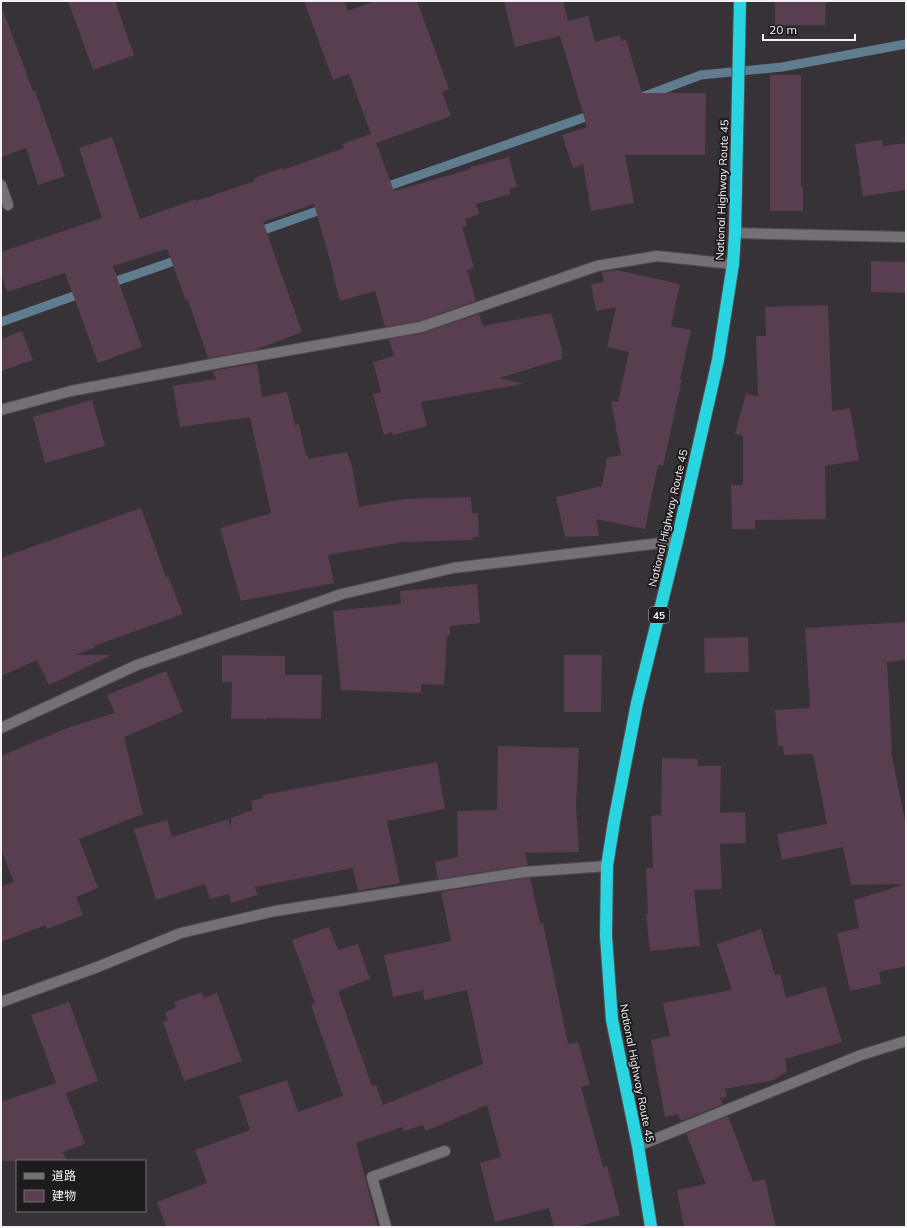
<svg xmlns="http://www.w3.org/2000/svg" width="907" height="1228" font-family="Mulish,'Noto Sans JP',sans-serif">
<rect width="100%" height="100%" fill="#373238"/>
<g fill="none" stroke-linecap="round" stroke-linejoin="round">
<g stroke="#607d90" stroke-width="9">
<polyline points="642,97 701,75 782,67 906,44"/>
<polyline points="380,189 594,114"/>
<polyline points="255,233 326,208"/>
<polyline points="108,284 183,258"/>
<polyline points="1,322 85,292"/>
</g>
</g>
<g fill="#583e4f">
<polygon points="68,1 115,1 134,55 93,70"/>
<polygon points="304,1 344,1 348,11 375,1 417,1 449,89 442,92 451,116 376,143 394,191 471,169 471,167 509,157 517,187 509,189 511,194 476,204 479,214 465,219 467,226 462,227 474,268 467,270 476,301 419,321 385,327 375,291 340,301 333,275 334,275 314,204 263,222 302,332 255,350 208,358 188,300 186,301 167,249 113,266 142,347 98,363 65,273 7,292 1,273 1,252 102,218 79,148 112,137 140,219 196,199 196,201 255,181 254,178 282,168 283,170 344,148 342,144 371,134 349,74 333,80"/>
<polygon points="504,1 563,1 568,21 588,16 595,42 620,35 621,41 626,40 642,93 706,93 705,155 625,155 634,203 591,211 583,164 573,168 562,135 587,127 560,36 515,47"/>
<polygon points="775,1 826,1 825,25 775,25"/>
<polygon points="1,13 4,13 33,91 35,91 65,176 38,185 26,148 1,157"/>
<polygon points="770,75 801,75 801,187 803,187 803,211 770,211"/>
<polygon points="882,140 883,146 906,143 906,190 863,196 855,144"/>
<polygon points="871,261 906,262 906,293 871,292"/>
<polygon points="616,270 680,284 671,326 691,330 680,379 682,379 663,466 658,465 645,529 596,519 599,536 565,537 556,497 602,486 607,458 621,455 611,401 618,402 629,352 607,347 616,307 596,311 591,284 604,282 602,272"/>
<polygon points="828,305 832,411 850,408 859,460 825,466 826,519 755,520 755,529 732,529 731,485 743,485 743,436 735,434 746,393 758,397 756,336 766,336 765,307"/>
<polygon points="551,313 562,349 562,359 499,378 522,383 522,384 421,402 427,426 393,435 392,432 384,435 373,394 381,392 373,362 394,356 389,339 423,333 479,314 483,326"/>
<polygon points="22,331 33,360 1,371 1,339"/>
<polygon points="257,363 262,397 287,392 295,425 299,424 306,456 308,456 308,459 347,452 352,466 359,507 404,499 471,497 472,513 478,513 479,537 473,537 473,540 402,542 328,555 334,583 241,601 220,528 271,513 250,417 180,427 173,386 216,379 213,371"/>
<polygon points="92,400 105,446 45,463 33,417"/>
<polygon points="141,508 166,577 168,576 183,614 94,646 94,648 74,655 112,655 49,685 37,660 1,676 1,558"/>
<polygon points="477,584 480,623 450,626 450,635 447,636 444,685 421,684 421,693 341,690 333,611 401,604 400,591"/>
<polygon points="906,622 906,660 887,662 892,752 891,752 906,826 906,966 879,972 881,984 850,991 837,933 859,928 854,900 906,884 851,885 843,847 782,860 777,834 827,824 813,754 784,755 783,746 778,746 775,710 810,708 805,628"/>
<polygon points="748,637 749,672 705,673 704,638"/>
<polygon points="222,655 285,656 285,675 322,675 321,719 266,718 266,719 231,719 232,682 222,682"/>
<polygon points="564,655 602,655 601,712 564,712"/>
<polygon points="166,671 183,712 124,737 143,814 79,839 98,888 76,897 83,915 47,929 46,925 1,942 1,887 14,882 1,849 1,756 67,728 115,713 107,695"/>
<polygon points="498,746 579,748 576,806 579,852 525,853 528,865 438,879 435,862 458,857 457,811 497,810"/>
<polygon points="662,758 698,759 698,766 721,766 720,813 745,812 746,843 720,844 722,889 694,890 700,946 650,951 646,914 648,914 646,868 653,868 651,816 661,815"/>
<polygon points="437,762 445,809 387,821 400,883 358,891 353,868 255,887 258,895 231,903 229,894 210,899 205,884 156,900 134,829 167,820 172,837 228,819 231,827 231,818 253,810 251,801 263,798 263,795"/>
<polygon points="525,878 530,878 540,923 543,923 568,1044 578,1042 590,1085 581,1087 603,1167 607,1166 620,1215 576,1227 554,1227 549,1208 495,1222 480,1163 501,1157 487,1105 426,1131 423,1125 404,1131 402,1127 356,1143 378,1227 166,1227 157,1202 207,1183 195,1150 250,1130 239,1096 287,1080 298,1112 343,1096 311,1005 315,1003 292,940 329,927 338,950 358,944 370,979 338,991 372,1086 376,1085 383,1105 483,1064 467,990 424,1000 423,990 393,997 384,955 451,941 441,892"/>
<polygon points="761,929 775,975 780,974 786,998 825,986 842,1042 785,1059 787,1071 774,1080 725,1089 727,1097 720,1098 723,1104 681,1121 678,1114 665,1117 651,1040 670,1036 663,1003 732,990 717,944"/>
<polygon points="202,992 204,998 217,993 242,1061 184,1081 163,1022 168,1020 165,1012 176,1008 174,1002"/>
<polygon points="69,1002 98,1081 66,1093 85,1144 63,1152 67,1161 1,1161 1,1102 56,1083 31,1015"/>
<polygon points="728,1116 753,1182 765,1179 776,1227 684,1227 677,1190 706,1184 686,1133"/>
</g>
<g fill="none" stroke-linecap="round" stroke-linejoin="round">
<defs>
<g id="minor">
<polyline points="1,185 8,205"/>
<polyline points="735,233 906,237"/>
<polyline points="1,410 71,391 223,362 421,327 597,266 657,256 733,264"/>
<polyline points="1,728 137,665 342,594 453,568 677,541"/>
<polyline points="1,1002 95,968 181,933 275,911 524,872 607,866"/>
<polyline points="638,1146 861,1055 906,1041"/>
<polyline points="386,1227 372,1177 445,1151"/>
</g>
<polyline id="highway" points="651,1227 638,1146 612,1020 606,936 607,866 614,822 637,703 677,541 718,360 733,264 735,233 740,1"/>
</defs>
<use href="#minor" stroke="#524e52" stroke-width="12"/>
<use href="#highway" stroke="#524e52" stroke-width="14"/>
<use href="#minor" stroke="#756f76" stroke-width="10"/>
<use href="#highway" stroke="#29d5e1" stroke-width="12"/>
</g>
<g text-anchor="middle" stroke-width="4" stroke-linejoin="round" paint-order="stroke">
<rect fill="#1d1b1e" stroke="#b4b1b4" stroke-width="1" x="649" y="607" width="20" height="16" rx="3"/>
<g font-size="10" font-weight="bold" fill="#f4f1f5">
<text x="659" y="619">45</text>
</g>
<g font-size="11" fill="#f4f1f5" stroke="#1d1b1e">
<text transform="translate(722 190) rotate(-88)" y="4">National Highway Route 45</text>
<text transform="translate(668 518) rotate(-77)" y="4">National Highway Route 45</text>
<text transform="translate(637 1073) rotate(79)" y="4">National Highway Route 45</text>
</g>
</g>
<rect width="907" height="1228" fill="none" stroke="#f4f1f5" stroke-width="4"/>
<rect x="16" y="1160" width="130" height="52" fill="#1d1b1e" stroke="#737174"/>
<rect x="24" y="1173" width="20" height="6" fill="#756f76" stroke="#737174"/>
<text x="52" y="1180" font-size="12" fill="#f4f1f5">道路</text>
<rect x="24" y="1190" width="20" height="12" fill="#583e4f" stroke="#737174"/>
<text x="52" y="1200" font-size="12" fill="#f4f1f5">建物</text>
<path d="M763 34v6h92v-6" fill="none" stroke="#f4f1f5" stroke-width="2"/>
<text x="769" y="34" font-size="12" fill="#f4f1f5" stroke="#1d1b1e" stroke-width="3" paint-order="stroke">20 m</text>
</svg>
